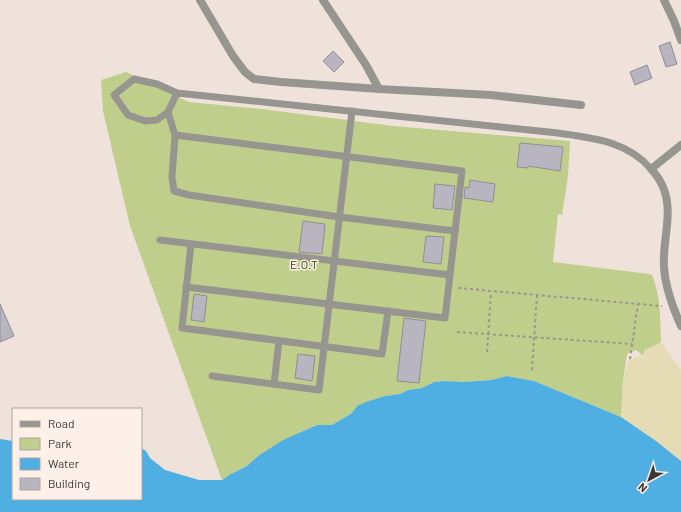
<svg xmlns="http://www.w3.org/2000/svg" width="681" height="512" font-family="Barlow,sans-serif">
<rect width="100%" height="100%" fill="#eee2da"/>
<path fill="#bfcf8b" d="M126 72 189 102 262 109 393 126 570 141 568 176 562 215 558 214 553 262 649 274 652 275C661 297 660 319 661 342L654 346 645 350 643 356 636 350 627 354 623 381 621 417 534 381 507 376 491 380 463 382 445 381 434 382 422 388 408 390 400 394 385 396 357 406 352 413 332 425H317L301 432 258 456 247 466 231 474 222 480 130 226 103 111 101 80Z"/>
<polygon fill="#e5dcb6" points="661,342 681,370 681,461 656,441 621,417 623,381 629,359 642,356 645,350 654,346"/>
<polygon fill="#4fafe3" points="507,376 534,381 621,417 656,441 681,461 681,512 0,512 0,439 13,441 13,499 141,499 141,448 146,451 150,458 165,470 199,480 222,480 231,474 247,466 258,456 283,440 317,425 332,425 352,413 357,406 366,402 385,396 400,394 408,390 422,388 434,382 445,381 463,382 491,380"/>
<g fill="#b8b5c1" stroke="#8f8d98">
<polygon points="670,42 677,64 666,67 659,46"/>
<polygon points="333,51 344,62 334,72 323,61"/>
<polygon points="647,65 652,78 635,85 630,72"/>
<polygon points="520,143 563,147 560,171 528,166 528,168 517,167"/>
<polygon points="470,180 495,184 493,202 464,198 465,187 469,188"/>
<polygon points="435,184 455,186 452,210 433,208"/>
<polygon points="303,221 325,224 322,254 299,252"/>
<polygon points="426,236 444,237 441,264 423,262"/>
<polygon points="194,294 207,296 204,322 191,320"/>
<polygon points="0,304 14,336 0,342"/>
<polygon points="404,318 426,321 419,383 397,381"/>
<polygon points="298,354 315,356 312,381 295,378"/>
</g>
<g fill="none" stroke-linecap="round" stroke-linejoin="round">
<g stroke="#9d948f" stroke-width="2" stroke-dasharray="3 3" stroke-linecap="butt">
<polyline points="458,288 662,306"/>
<polyline points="457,332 632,344"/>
<polyline points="487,352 491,292"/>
<polyline points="630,359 638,304"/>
<polyline points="532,370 537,295"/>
</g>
<g stroke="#979590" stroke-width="7">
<path d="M177 93 168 112 157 120 145 121 128 115 114 95 134 79 157 84 177 93 558 133C593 138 627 141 651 169"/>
<polyline points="168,112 175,135 172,177 174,191 189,195 339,217 455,231"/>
<polyline points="175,135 462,171 445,318 186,287"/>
<polyline points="160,240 450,275"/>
<polyline points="191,244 182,328 382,354 388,311"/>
<polyline points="212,376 319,390 352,111"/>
<polyline points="274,384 279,341"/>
</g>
<g stroke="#979590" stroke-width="8">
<polyline points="200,0 233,56 245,72 254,79 281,82 379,89 491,95 581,105"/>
<polyline points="323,0 366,65 379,89"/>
<polyline points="664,0 674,21 681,40"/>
<path d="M681 145 651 169C656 174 660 180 663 187 674 212 662 241 664 267 665 287 673 308 681 326"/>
</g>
</g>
<g text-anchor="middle" stroke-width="3" stroke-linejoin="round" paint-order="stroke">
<g font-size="12" fill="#303812" stroke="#fcf0e8">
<text x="304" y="269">E.O.T</text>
</g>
</g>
<rect x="12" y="408" width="130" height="92" fill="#fcf0e8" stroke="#afa6a0"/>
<rect x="20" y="421" width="20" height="6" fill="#979590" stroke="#afa6a0"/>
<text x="48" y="428" font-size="12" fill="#3c3734">Road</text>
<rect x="20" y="438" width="20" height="12" fill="#bfcf8b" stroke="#afa6a0"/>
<text x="48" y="448" font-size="12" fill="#3c3734">Park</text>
<rect x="20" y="458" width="20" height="12" fill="#4fafe3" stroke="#afa6a0"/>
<text x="48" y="468" font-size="12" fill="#3c3734">Water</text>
<rect x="20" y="478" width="20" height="12" fill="#b8b5c1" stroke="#afa6a0"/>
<text x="48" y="488" font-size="12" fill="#3c3734">Building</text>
<g transform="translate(649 480) rotate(220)" stroke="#fcf0e8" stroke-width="3" paint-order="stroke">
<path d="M0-3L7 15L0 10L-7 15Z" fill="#3c3734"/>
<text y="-6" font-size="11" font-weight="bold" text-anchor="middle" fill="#3c3734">N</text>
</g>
</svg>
